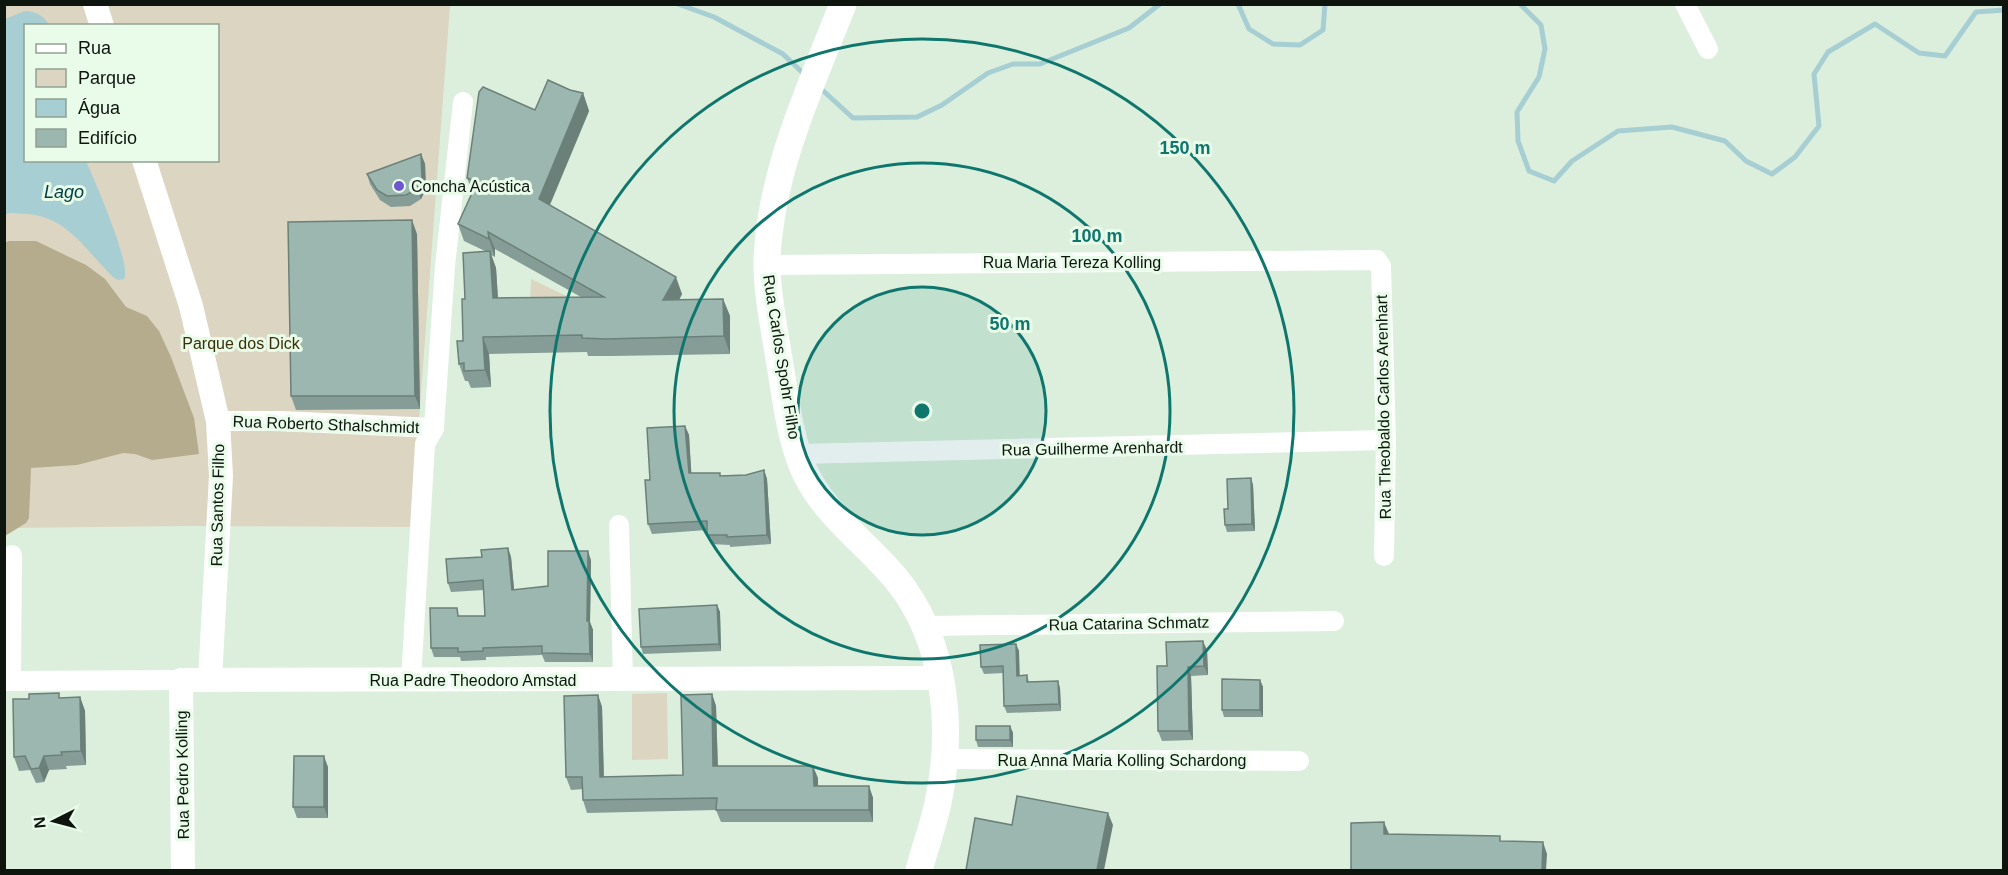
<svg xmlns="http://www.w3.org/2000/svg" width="2008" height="875" font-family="Arial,sans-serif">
<rect width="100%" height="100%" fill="#dbefdc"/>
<g fill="#dcd5c1" fill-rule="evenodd">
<path d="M4 5H450L411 527 189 526 5 528ZM26 26H218V160H26Z"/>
<polygon points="531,279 581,303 530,308"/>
<polygon points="667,693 668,759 632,760 632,694"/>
</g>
<polygon fill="#b5ab8d" points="9,241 36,241 86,265 105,279 126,307 147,316 159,331 171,357 194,418 199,454 152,460 135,454 123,453 77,465 31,468 29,518 26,523 5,536 4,243"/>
<path fill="#a7ced2" d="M25 11C37 12 43 15 49 25L26 26V160L86 161C94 179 132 265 124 279L118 280 113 277C86 251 69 218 28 214 20 214 12 212 5 214V19Z"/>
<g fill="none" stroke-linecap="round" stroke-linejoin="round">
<g stroke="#a7ced2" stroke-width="5">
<polyline points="678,4 714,17 783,54 805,75"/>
<polyline points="1238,4 1249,29 1273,44 1300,45 1323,30 1325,4"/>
<polyline points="1520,4 1541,25 1545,49 1539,77 1517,112 1518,141 1529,171 1554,181 1572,161 1618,131 1672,127 1725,141 1746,161 1772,174 1795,157 1819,126 1814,74 1828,52 1875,24 1919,53 1945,56 1976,12 2004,10"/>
<polyline points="819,87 853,118 917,117 942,105 988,73 1013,64 1040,64 1129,28 1160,4"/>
</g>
<g stroke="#fff" stroke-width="20">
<polyline points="1685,4 1708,49"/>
<polyline points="767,265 1377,260 1381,266 1386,440 1384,556"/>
<polyline points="218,421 281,421 434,428"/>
<polyline points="798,454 1386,440"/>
<polyline points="619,525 623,680"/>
<polyline points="925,626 1334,621"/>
<polyline points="11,680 12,555"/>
<polyline points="4,681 181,680"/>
<polyline points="411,681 425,444 434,428 445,266 463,102"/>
<polyline points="944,759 1299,761"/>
</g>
<g stroke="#fff" stroke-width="24">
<polyline points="95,4 102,26"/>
<polyline points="144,160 191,306 218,421 221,476 210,680"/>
<polyline points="183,870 181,680 941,678"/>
</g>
<path stroke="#fff" stroke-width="27" d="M843 4C811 86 769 174 767 263 767 297 775 332 780 365 786 400 790 438 804 470 825 516 866 542 897 580 946 641 954 728 938 803 933 826 925 848 919 870"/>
</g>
<g fill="#859d96" fill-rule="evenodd">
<path d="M570 90 583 93 589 111 550 205 682 294 679 300 723 299 730 316V354L612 356H588L587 352 489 354 491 387 471 388 468 381H465L459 364 463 341 465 299 485 251 464 241 458 224 473 192 467 178 535 110ZM495 249 581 297 498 298 496 268 491 255 495 257Z"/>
<polygon points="421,154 425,164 426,189 421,199 410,206 391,207 380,200 370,184 367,174"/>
<polygon points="417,234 420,409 296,410 291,396"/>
<polygon points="685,426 689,435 691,473 721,476 746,475 764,470 767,479 771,544 730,547 730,545 711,544 707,535 707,530 652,534 648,524 650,480"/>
<polygon points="1251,478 1253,485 1255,531 1227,532 1225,525 1228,509"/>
<polygon points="508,548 511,557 514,590 548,586 591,560 590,622 593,630 593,662 545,662 542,655 486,657 486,660 461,661 460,657 434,657 431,648 460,616 485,616 484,590 451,592 448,583 482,557"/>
<polygon points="717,605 720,612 721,651 643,654 641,647"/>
<polygon points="1016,644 1019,651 1019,675 1027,675 1029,682 1058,681 1060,688 1061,711 1007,713 1004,706 1003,673 984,674 981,667"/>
<polygon points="1207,650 1208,675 1191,676 1193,740 1162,741 1158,731 1167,666"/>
<polygon points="1260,680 1263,687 1263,717 1224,717 1222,710"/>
<polygon points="712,694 716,706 718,766 818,778 818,786 869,786 873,798 873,822 721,822 716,810 587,813 583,800 583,789 571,790 566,777 598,695 602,707 604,777 683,775"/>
<polygon points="80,697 85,711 86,765 66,766 67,769 49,770 44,782 36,783 30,770 19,771 14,757 60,698"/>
<polygon points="1010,726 1013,733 1013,747 978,747 976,740"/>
<polygon points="328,767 328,818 297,818 293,807"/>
</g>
<g fill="#6c807a">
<polygon points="583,93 589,111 545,216 539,199"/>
<polygon points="421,154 425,164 426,189 421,199 417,189"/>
<polygon points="412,220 417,234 420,409 415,396"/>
<polygon points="488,232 495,249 495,257 489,239"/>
<polygon points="490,251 496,268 499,316 493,298"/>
<polygon points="676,277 682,294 670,317 663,300"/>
<polygon points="723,299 730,316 730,354 724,336"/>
<polygon points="483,337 489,354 491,387 485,370"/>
<polygon points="685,426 689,435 692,483 689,473"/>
<polygon points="764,470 767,479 771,544 767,535"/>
<polygon points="1251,478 1253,485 1255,531 1252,524"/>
<polygon points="508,548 511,557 515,599 512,590"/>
<polygon points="588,551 591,560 590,622 593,630 593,662 590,654 587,621"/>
<polygon points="717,605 720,612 721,651 719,644"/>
<polygon points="1203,641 1207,650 1208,675 1204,666"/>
<polygon points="1016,644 1019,651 1020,683 1017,676"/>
<polygon points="1188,667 1191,676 1193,740 1189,731"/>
<polygon points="1260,680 1263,687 1263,717 1260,710"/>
<polygon points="1058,681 1060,688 1061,711 1059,704"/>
<polygon points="712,694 716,706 718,778 713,766"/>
<polygon points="598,695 602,707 604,789 600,777"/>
<polygon points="80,697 85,711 86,765 81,751"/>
<polygon points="1010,726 1013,733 1013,747 1010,740"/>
<polygon points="44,756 49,770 44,782 39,768"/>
<polygon points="324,756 328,767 328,818 324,807"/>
<polygon points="813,766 818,778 818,798 814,786"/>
<polygon points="869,786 873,798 873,822 869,810"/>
<polygon points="1108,813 1113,825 1104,870 1097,870"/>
<polygon points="1384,822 1389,834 1384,834"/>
<polygon points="1543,842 1547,854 1546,870 1542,870"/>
</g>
<g fill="#9bb7af" stroke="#6c807a" stroke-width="1.5">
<polygon points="548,80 570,90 583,93 539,199 676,277 663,300 723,299 724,336 606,339 582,338 582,335 483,337 485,370 464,371 464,363 459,364 457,341 463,341 462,299 465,299 463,253 490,251 493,298 604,297 488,232 489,239 458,224 477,182 467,178 479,92 483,87 535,110"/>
<polygon points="421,154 422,178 417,189 406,195 387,196 377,190 367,174"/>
<polygon points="412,220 415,396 291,396 288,222"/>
<polygon points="685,426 689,473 720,473 720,476 746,475 764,470 767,535 727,537 727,535 707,535 707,521 648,524 645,480 650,480 647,428"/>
<polygon points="1251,478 1252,524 1225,525 1224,509 1228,509 1227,479"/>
<polygon points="508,548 512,590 548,586 548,551 588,551 587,621 589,621 590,654 542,653 542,646 483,648 483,651 458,652 458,648 431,648 430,608 457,608 458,616 485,616 483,580 448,583 446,559 482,557 481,550"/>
<polygon points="717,605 719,644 641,647 639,609"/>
<polygon points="1203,641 1204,666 1188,667 1189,731 1158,731 1157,666 1167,666 1166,642"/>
<polygon points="1016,644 1017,676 1027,675 1027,682 1058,681 1059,704 1004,706 1003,666 981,667 980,645"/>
<polygon points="1222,679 1260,680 1260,710 1222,710"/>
<polygon points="59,693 59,698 80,697 81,751 61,752 62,755 44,756 39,768 31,769 25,756 14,757 13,699 29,699 29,694"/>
<polygon points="712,694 713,766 813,766 814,786 869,786 869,810 716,810 717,798 583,800 582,777 566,777 564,696 598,695 600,777 683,775 681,695"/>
<rect x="976" y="726" width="34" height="14"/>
<polygon points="294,756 324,756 324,807 293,807"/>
<polygon points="1017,796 1108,813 1097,870 966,870 975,818 1012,825"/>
<polygon points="1384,822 1384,834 1500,836 1500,841 1543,842 1542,870 1351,870 1351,823"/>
</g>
<circle cx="922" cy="411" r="124" fill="#0f766e" fill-opacity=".12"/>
<g fill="none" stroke="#0f766e" stroke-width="3">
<circle cx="922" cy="411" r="124"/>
<circle cx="922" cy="411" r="248"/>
<circle cx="922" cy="411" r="372"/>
</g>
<circle fill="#6d56cf" stroke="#e8fce9" stroke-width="2" cx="399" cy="186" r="6"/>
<g text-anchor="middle" stroke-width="6" stroke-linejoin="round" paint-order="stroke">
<g font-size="16" fill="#0e150f" stroke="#e8fce9" text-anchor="start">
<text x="411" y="192">Concha Acústica</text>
</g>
<g font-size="16" fill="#0e150f" stroke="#e8fce9">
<text x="1072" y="268">Rua Maria Tereza Kolling</text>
<text transform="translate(782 357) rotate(81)" y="6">Rua Carlos Spohr Filho</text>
<text transform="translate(1383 407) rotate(-91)" y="6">Rua Theobaldo Carlos Arenhart</text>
<text transform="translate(326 424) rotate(2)" y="6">Rua Roberto Sthalschmidt</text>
<text transform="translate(1092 448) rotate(-1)" y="6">Rua Guilherme Arenhardt</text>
<text transform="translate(217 505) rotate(-89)" y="6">Rua Santos Filho</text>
<text transform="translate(1129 623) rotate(-1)" y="6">Rua Catarina Schmatz</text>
<text x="473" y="686">Rua Padre Theodoro Amstad</text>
<text x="1122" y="766">Rua Anna Maria Kolling Schardong</text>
<text transform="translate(182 775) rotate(-91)" y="6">Rua Pedro Kolling</text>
</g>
<g font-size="16" fill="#3c2f07" stroke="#e8fce9">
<text x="241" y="349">Parque dos Dick</text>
</g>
<g font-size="18" font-style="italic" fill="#004044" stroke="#e8fce9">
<text x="64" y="198">Lago</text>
</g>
</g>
<circle cx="922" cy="411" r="9" fill="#0f766e" stroke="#e8fce9" stroke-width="3"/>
<g font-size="18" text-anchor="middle" font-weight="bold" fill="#0f766e" stroke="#e8fce9" stroke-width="6" stroke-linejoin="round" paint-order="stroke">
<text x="1185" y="154">150 m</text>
<text x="1097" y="242">100 m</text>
<text x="1010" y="330">50 m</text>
</g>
<rect width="2008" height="875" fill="none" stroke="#0e150f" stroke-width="12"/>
<rect x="24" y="24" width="195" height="138" fill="#e8fce9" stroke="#91a092" stroke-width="1.5"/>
<rect x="36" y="44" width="30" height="9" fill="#ffffff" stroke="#91a092" stroke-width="1.5"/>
<text x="78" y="54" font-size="18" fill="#0e150f">Rua</text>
<rect x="36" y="69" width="30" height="18" fill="#dcd5c1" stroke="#91a092" stroke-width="1.5"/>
<text x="78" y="84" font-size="18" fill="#0e150f">Parque</text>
<rect x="36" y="99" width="30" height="18" fill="#a7ced2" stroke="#91a092" stroke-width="1.5"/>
<text x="78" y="114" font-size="18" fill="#0e150f">Água</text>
<rect x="36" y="129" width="30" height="18" fill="#9bb7af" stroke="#91a092" stroke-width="1.5"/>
<text x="78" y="144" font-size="18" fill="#0e150f">Edifício</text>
<g transform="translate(54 821) rotate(264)" stroke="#e8fce9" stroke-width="4.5" paint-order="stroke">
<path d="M0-4.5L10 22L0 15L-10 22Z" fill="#0e150f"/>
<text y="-9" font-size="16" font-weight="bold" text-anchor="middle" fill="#0e150f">N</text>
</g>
</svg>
